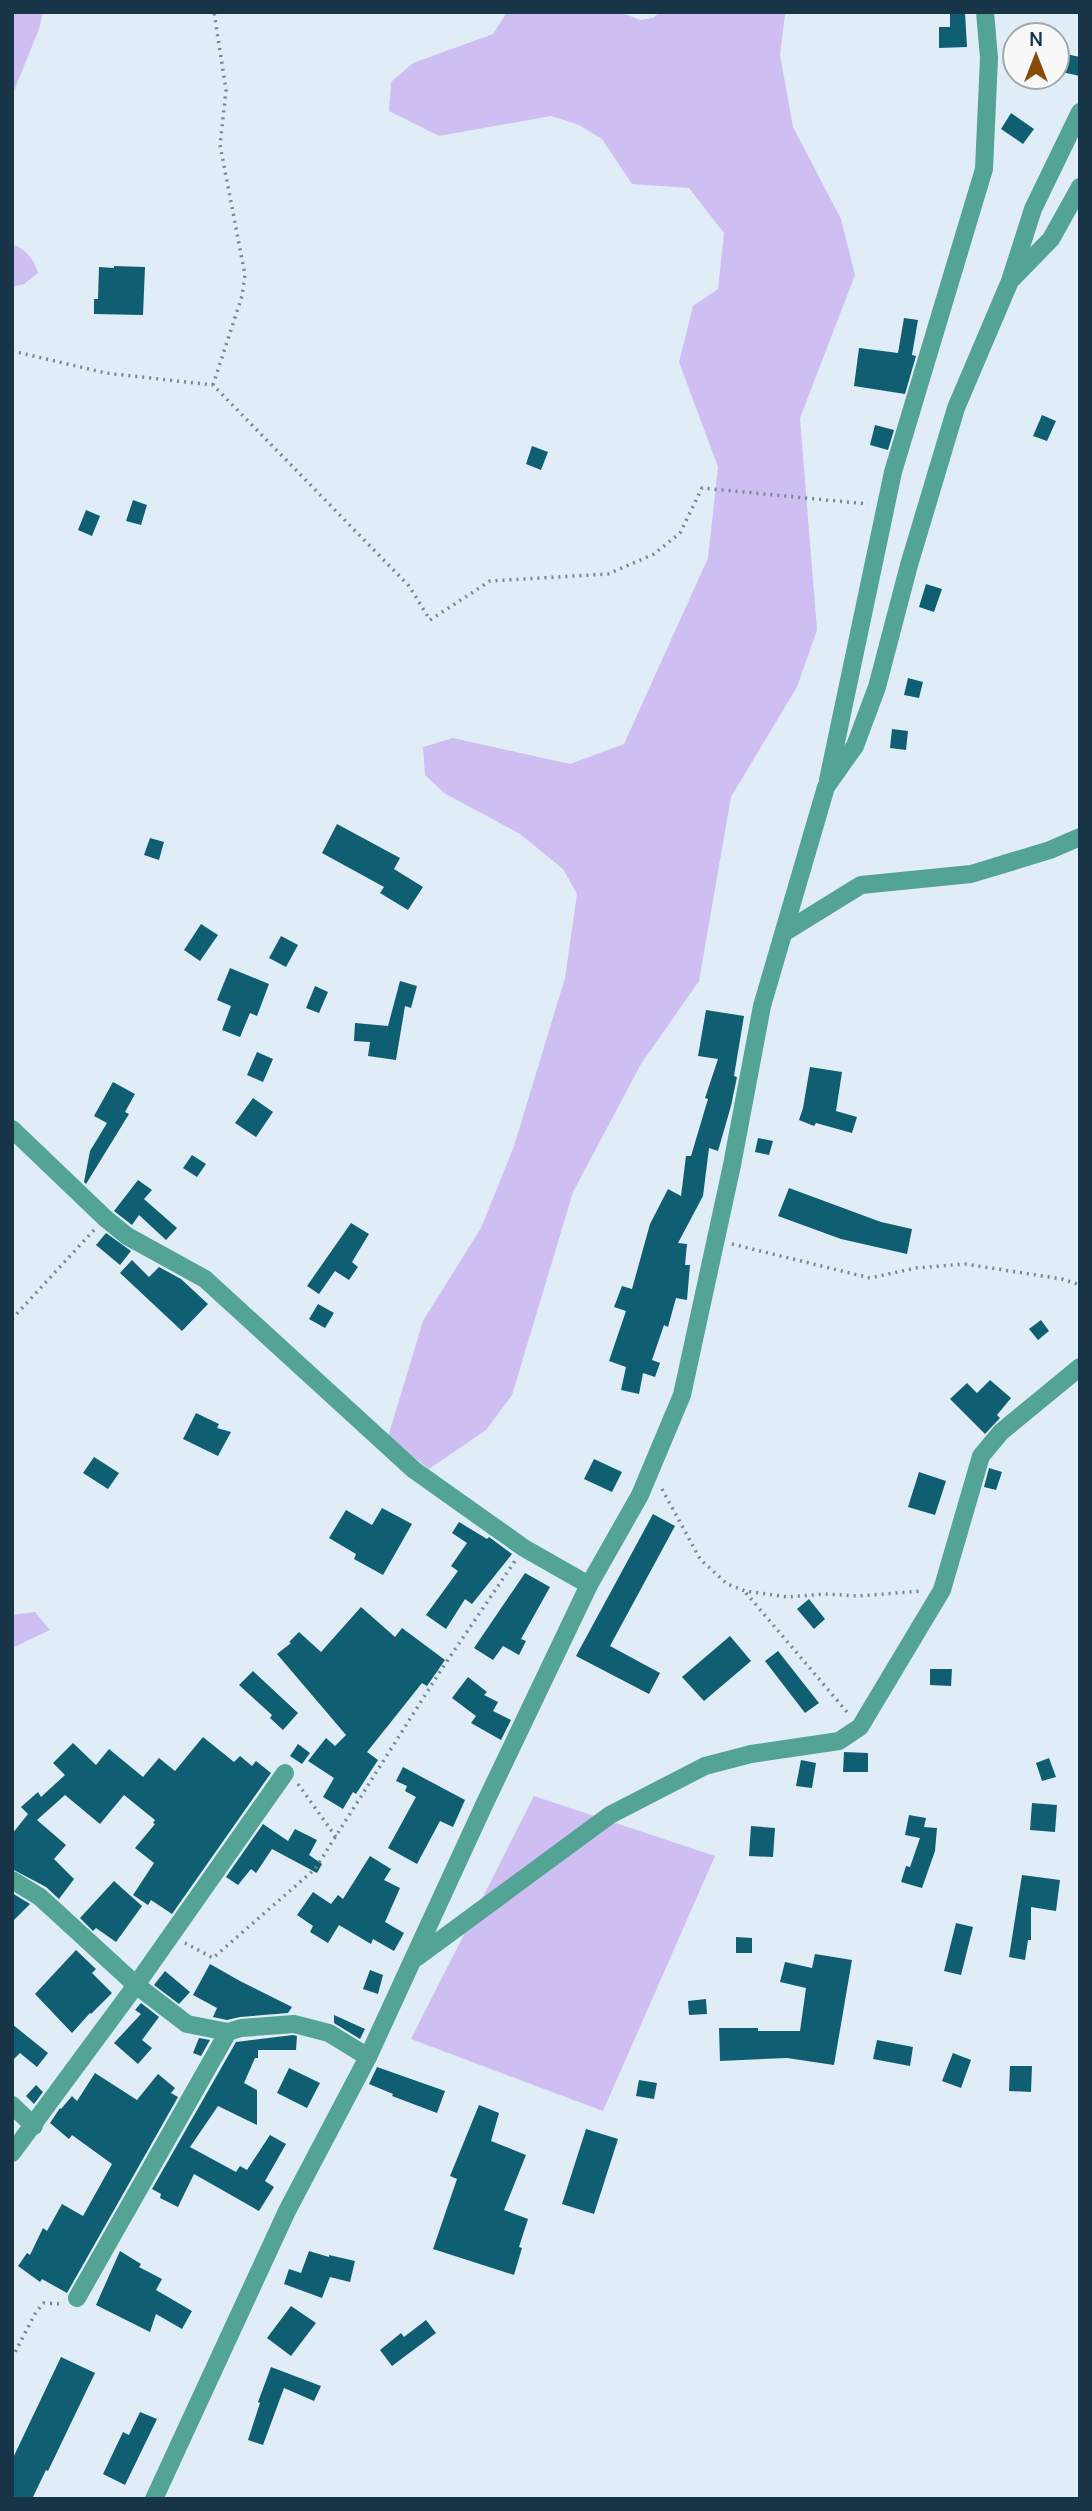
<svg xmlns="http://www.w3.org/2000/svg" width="1092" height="2511" font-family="Manrope,sans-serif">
<rect width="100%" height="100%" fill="#e0edf7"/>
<g fill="#cfbef2">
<polygon points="12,12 43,12 39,29 12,96"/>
<polygon points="507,12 620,12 640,20 653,18 660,12 788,12 785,15 780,55 793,127 841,219 855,275 800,418 817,630 797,687 731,797 699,981 641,1064 573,1192 512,1395 486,1430 429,1469 388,1437 423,1321 481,1228 514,1146 565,978 577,894 563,869 520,834 444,793 425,775 423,747 453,738 570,764 624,744 708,558 718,467 679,362 693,306 718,289 724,233 689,188 632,184 602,139 579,125 551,116 439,136 389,111 391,82 413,63 493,34"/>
<path d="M12 244C27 250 33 258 38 273L24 284 12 287Z"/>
<polygon points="35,1612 50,1630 12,1648 12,1615"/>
<polygon points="534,1796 715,1856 603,2111 411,2039"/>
</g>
<g fill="#105e72">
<polygon points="950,12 965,12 967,47 939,48 939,27 950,27"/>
<polygon points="1057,52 1080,57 1080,76 1057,71"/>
<polygon points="1011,113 1034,129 1023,144 1001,129"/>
<polygon points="114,266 145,267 143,315 94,314 94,299 98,299 99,267 114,268"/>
<polygon points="904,318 918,320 912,355 916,356 905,394 854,386 859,348 898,353"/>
<polygon points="1042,415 1056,421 1047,441 1033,436"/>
<polygon points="875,425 894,430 888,450 870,445"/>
<polygon points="532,446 548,452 541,470 526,464"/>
<polygon points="133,500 147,505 141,525 126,521"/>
<polygon points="86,510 100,516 92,536 78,530"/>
<polygon points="926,584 942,589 934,612 919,607"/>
<polygon points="908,678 923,682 919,698 904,695"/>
<polygon points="892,729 908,731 906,750 890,748"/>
<polygon points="337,824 400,858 394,869 423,887 408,910 380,893 384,887 322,853"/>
<polygon points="150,838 164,842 159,860 144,855"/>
<polygon points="201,924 218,935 200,961 184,950"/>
<polygon points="281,936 298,945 286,967 269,958"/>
<polygon points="230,968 269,984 257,1016 250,1013 240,1037 222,1030 231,1006 217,1000"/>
<polygon points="400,981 417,986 411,1008 405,1006 396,1060 368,1056 370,1042 354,1041 355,1023 388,1026"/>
<polygon points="315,986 328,992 319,1013 306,1008"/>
<polygon points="706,1010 744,1016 734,1076 737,1077 731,1106 718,1151 709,1148 703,1196 678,1243 687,1244 685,1265 690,1265 687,1300 676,1298 668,1327 664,1325 652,1360 660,1363 655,1377 643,1373 639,1394 621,1390 626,1367 609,1361 626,1311 614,1307 622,1286 632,1289 650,1224 668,1189 681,1196 686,1156 691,1156 708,1099 705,1098 718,1059 698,1056"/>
<polygon points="257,1052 273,1059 263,1082 247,1075"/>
<polygon points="810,1067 842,1072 836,1111 857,1117 852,1133 816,1123 814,1126 799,1120 803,1108"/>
<polygon points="113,1082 135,1094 125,1112 129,1114 86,1184 84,1182 90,1151 107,1123 94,1116"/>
<polygon points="253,1098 273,1112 256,1137 235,1123"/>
<polygon points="758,1138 773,1141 769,1155 755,1152"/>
<polygon points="192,1155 206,1164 197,1177 183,1168"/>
<polygon points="138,1180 152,1190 144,1199 177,1228 166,1240 139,1215 132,1225 114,1211"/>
<polygon points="789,1188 881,1222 912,1229 907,1254 841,1239 778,1216"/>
<polygon points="351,1223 369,1234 352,1262 358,1267 349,1280 335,1271 319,1294 307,1286"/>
<polygon points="106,1233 131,1251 120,1265 96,1245"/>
<polygon points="132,1260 149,1277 159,1267 181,1279 208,1304 182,1331 120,1273"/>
<polygon points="318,1304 334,1313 325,1328 309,1319"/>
<polygon points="1041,1320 1049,1331 1038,1340 1029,1329"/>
<polygon points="990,1380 1011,1398 997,1415 1000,1418 985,1434 950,1399 967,1383 977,1393"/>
<polygon points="196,1413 219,1424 217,1428 231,1432 218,1456 183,1439"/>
<polygon points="94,1457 119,1473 108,1489 83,1473"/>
<polygon points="594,1459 622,1472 612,1492 584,1479"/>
<polygon points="989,1468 1002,1472 996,1490 984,1487"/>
<polygon points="919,1472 946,1481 935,1515 908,1507"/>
<polygon points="382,1508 412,1524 383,1575 354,1559 356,1554 329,1538 346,1510 372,1525"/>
<polygon points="653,1514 675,1526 610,1646 660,1673 649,1694 576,1656"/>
<polygon points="459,1522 487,1539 489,1537 512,1554 472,1604 465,1599 446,1629 426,1615 458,1571 451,1566 467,1543 452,1533"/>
<polygon points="525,1573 550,1587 521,1639 526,1641 519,1655 503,1646 493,1660 474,1648"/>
<polygon points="809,1599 825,1619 814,1629 797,1609"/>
<polygon points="361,1607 395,1637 402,1628 445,1660 427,1686 422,1683 367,1752 378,1760 356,1794 353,1792 343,1809 323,1797 334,1778 308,1761 326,1738 335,1746 346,1735 277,1654 291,1643 289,1642 299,1632 321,1652"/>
<polygon points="730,1636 751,1661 704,1701 682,1677"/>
<polygon points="778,1651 819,1703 805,1713 765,1661"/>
<polygon points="930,1669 952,1669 951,1686 930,1685"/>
<polygon points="253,1671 298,1713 283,1730 270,1718 272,1715 239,1685"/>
<polygon points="468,1677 487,1692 484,1695 498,1702 493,1711 511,1720 501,1740 471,1723 476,1716 452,1698"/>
<polygon points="203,1737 234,1762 240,1756 252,1766 256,1761 271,1773 172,1914 151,1900 148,1905 133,1895 154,1863 135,1848 155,1824 153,1823 155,1820 124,1795 100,1824 65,1795 37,1820 66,1845 54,1859 74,1879 59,1899 46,1887 12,1869 12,1834 28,1814 21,1807 38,1792 41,1797 65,1775 53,1763 73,1743 96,1765 109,1749 143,1777 159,1758 175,1771"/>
<polygon points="298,1744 310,1753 302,1764 290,1756"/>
<polygon points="844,1752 868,1753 868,1772 843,1772"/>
<polygon points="1049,1758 1056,1777 1042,1781 1036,1763"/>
<polygon points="801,1760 816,1763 812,1788 796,1786"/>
<polygon points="403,1767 465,1800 453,1827 440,1821 417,1864 388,1848 416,1797 405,1791 407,1786 396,1781"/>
<polygon points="1032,1803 1057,1805 1055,1832 1030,1830"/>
<polygon points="909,1815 926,1818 924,1827 937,1828 935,1851 922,1888 901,1882 906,1866 910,1867 920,1838 905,1835"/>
<polygon points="263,1824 288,1841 295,1829 317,1840 309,1855 322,1864 317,1873 272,1849 256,1873 251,1869 238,1885 226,1877"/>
<polygon points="751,1826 775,1828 773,1857 749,1856"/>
<polygon points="370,1856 391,1869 384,1880 400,1888 385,1922 404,1933 394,1951 373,1939 371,1944 339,1925 328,1943 310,1932 313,1926 297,1915 313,1892 331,1904 338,1895 343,1899"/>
<polygon points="1022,1875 1060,1880 1056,1911 1031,1907 1031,1940 1028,1940 1025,1960 1009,1957"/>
<polygon points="114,1881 142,1906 116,1942 96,1928 93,1931 80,1918"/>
<polygon points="12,1893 30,1904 12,1922"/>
<polygon points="956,1923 973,1927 961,1975 944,1971"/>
<polygon points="736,1937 752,1938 752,1953 736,1953"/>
<polygon points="76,1950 96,1969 92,1973 112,1993 91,2014 90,2013 72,2033 35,1994"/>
<polygon points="815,1954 852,1960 834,2065 787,2058 720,2061 719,2028 758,2028 758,2031 800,2031 806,1988 780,1982 785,1962 812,1968"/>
<polygon points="210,1964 240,1981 292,2007 288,2013 240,2017 227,2020 213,2017 217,2008 193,1995"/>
<polygon points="370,1970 383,1975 378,1994 363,1989"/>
<polygon points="165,1971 190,1992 179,2004 154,1985"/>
<polygon points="706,1999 707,2014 689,2015 688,2001"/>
<polygon points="141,2003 159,2017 142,2040 152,2048 138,2064 114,2043 141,2014 135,2010"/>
<polygon points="334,2015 365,2029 360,2039 334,2023"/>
<polygon points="12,2024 48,2053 37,2067 20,2053 12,2061"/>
<polygon points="293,2035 297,2036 296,2050 258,2050 258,2058 255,2058 244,2083 257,2090 257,2125 218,2106 190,2147 236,2172 240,2166 247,2170 270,2135 286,2144 265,2181 274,2187 259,2211 194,2174 178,2207 160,2198 161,2194 152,2189 236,2042"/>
<polygon points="199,2038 210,2040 201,2056 193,2053"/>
<polygon points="877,2040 913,2047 910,2066 873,2059"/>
<polygon points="953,2053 971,2060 961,2088 942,2081"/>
<polygon points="1010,2066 1032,2066 1031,2092 1009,2091"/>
<polygon points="377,2067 445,2091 437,2113 392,2096 393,2094 369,2084"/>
<polygon points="289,2068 320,2083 307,2108 277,2093"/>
<polygon points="95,2073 137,2100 158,2074 175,2088 171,2093 178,2097 67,2293 42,2279 40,2282 18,2266 27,2253 30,2255 43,2228 47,2231 62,2204 83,2216 112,2164 72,2135 69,2139 50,2123 60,2108 61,2109 72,2096 77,2101"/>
<polygon points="639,2080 657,2083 654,2099 636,2096"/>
<polygon points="36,2085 43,2092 34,2104 26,2096"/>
<polygon points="479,2105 499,2113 491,2141 526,2155 504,2210 528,2219 519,2247 522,2248 514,2275 433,2249 457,2179 450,2176"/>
<polygon points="586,2129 618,2139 594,2214 562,2204"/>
<polygon points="120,2251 141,2264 139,2267 162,2279 156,2290 192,2311 182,2329 156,2314 150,2332 96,2305"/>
<polygon points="309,2251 329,2257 329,2255 355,2261 350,2282 330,2277 322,2298 284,2284 289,2269 301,2273"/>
<polygon points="291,2306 316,2323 291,2356 267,2338"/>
<polygon points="426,2320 436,2333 392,2366 380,2350 401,2333 404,2337"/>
<polygon points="61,2357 95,2373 48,2471 46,2470 32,2499 12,2499 12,2460"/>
<polygon points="271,2367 321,2386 314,2401 284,2388 263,2445 248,2440 260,2403 258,2402"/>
<polygon points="140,2412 157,2419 125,2485 103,2474 123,2432 129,2435"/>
</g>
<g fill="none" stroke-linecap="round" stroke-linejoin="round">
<g stroke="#738897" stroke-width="3.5" stroke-dasharray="2 5" stroke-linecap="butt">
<polyline points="12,351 106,373 213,385 409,586 430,620 490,581 608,574 654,554 680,533 702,488 868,504"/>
<polyline points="213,385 242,296 245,275 220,145 226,90 214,12"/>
<polyline points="732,1244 870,1278 916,1268 965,1264 1062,1279 1080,1285"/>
<polyline points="12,1319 94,1230"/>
<polyline points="662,1489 700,1559 727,1584 745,1591 788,1597 825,1594 859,1596 922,1591"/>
<polyline points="746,1593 847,1712"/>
<polyline points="298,1784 336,1837"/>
<polyline points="185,1943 213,1958 315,1869 441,1670 515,1561"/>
<polyline points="12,2358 36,2312 44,2303 61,2304"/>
</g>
<g stroke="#53a495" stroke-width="18">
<polyline points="1013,278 1051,239 1080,187"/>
<polyline points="828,780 893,472 984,169 989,58 985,12"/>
<polyline points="785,932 861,885 971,874 1050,850 1080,837"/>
<polyline points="12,1129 105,1218 127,1236 205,1279 414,1470 524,1548 589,1585"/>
<polyline points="12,1880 40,1897 136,1985 187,2024 228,2032 241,2028 294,2024 329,2033 368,2057"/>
<polyline points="416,1958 610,1815 705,1766 751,1754 839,1741 860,1727 942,1590 981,1456 1001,1432 1080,1367"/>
<polyline points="12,2105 34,2126"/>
<polyline points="12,2153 136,1985 285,1773"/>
<polyline points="77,2298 228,2032"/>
<polyline points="154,2499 287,2211 368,2057 484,1805 589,1585 640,1495 682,1395 732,1165 762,1006 826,787 855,746 877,687 909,565 956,408 1010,281 1033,209 1080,112"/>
</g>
</g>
<rect width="1092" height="2511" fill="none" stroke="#183447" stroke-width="28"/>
<g transform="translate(1036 56)"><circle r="33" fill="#f8f8f8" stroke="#9eaab1" stroke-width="2"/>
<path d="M0-5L12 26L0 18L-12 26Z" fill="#874b06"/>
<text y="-10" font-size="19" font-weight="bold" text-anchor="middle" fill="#183447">N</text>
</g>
</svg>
